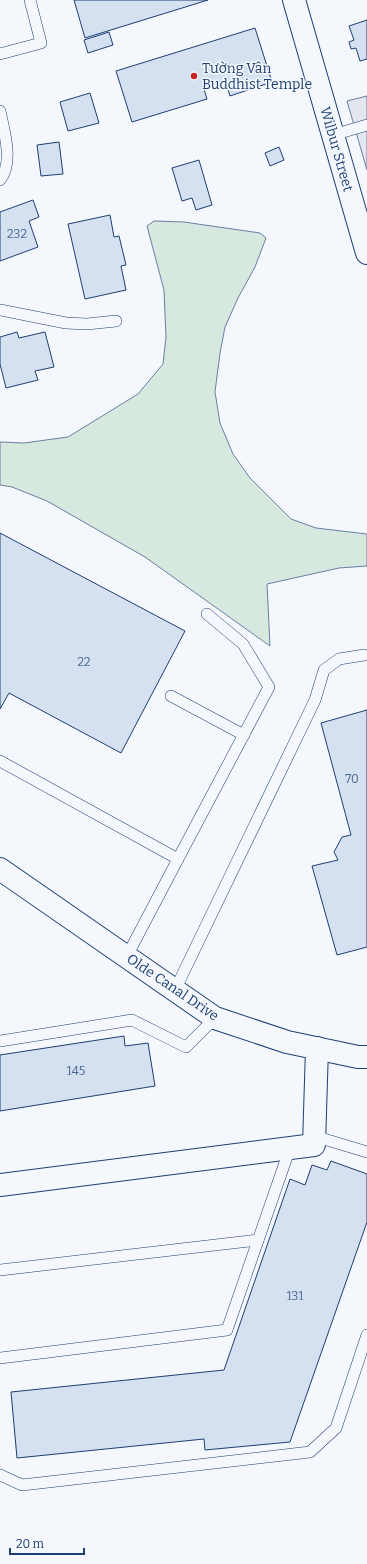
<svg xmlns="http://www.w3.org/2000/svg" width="367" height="1564" font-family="Bitter,serif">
<rect width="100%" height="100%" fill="#f4f7fb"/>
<polygon fill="#d7e8df" stroke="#687fa3" points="154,221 184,222 260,233 266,238 255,267 238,298 225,327 220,353 215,392 220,423 233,454 250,478 291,519 316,528 367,534 367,566 339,568 267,584 270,646 145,557 47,501 12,487 0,485 0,442 24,443 68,437 138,394 163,364 166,337 164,290 147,226"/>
<polygon fill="#e3e8f0" stroke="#687fa3" points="367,96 367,170 347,101"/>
<g fill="#d5e0f0" stroke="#1d3f73">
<polygon points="74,0 208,0 85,38"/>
<polygon points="367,20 367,59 360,61 356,48 351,49 349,42 354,40 349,26"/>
<polygon points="255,28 272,82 230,96 225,80 203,86 207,99 132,122 116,71"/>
<polygon points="109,32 113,45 88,53 84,40"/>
<polygon points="90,93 99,123 68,131 60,102"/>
<polygon points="59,142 63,174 41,176 37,145"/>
<polygon points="279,147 284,160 270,166 265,153"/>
<polygon points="199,160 212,205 196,210 192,198 182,201 172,168"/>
<polygon points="33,200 39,217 29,221 38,247 0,261 0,212"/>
<polygon points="110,215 114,237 119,236 126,265 121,266 126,290 85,299 68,224"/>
<polygon points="17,332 19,338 45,332 54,367 35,371 38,380 6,388 0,364 0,337"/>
<polygon points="0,533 185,631 121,753 9,693 0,709"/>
<polygon points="367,710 367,947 337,955 312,866 338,860 334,852 342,837 351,835 321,723"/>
<polygon points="124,1036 125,1046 148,1043 155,1086 0,1111 0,1055"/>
<polygon points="331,1161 367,1174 367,1222 290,1442 205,1450 204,1439 17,1458 11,1392 224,1370 290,1179 305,1185 312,1165 327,1170"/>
</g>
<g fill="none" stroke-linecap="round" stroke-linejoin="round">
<defs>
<g id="lane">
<polyline points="0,54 41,43 30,0"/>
<path d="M0 111C4 130 14 163 0 180"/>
<polyline points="333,135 367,125"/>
<polyline points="0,310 66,323 87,324 116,321"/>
<polyline points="171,696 244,735"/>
<polyline points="0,761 178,859 269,687 243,644 207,614"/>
<polyline points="127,956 178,859"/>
<polyline points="175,990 315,700 324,670 339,659 364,655"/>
<polyline points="0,1041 132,1020 186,1047 215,1018"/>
<polyline points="314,1136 367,1152"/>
<polyline points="0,1270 258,1240"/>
<polyline points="0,1358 227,1330 290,1148"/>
<polyline points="0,1475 22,1485 310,1452 336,1428 367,1335"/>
</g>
<g id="street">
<polyline points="294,0 367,253"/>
<polyline points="0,869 215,1018 287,1042 358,1057 367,1057"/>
<polyline points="0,1185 314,1145 317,1048"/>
</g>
</defs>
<use href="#lane" stroke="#1d3f73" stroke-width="12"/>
<use href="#street" stroke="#1d3f73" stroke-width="24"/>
<use href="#lane" stroke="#f4f7fb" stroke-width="11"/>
<use href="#street" stroke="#f4f7fb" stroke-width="22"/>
</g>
<circle fill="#c62828" stroke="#f4f7fb" stroke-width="1.5" cx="194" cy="76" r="4"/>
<g text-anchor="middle" stroke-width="3" stroke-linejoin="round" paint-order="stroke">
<g font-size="12" fill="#4b6792">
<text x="17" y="238">232</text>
<text x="84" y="666">22</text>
<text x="352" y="783">70</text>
<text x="76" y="1075">145</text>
<text x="295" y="1300">131</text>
</g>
<g font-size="14" fill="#1d3f73" stroke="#f4f7fb" text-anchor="start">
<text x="202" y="73">Tường Vân<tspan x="202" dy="16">Buddhist Temple</tspan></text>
</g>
<g font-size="14" fill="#1d3f73" stroke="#f4f7fb">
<text transform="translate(337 149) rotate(74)" y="5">Wilbur Street</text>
<text transform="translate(173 987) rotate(34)" y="5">Olde Canal Drive</text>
</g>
</g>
<path d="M10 1548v6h74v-6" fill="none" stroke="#1d3f73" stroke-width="2"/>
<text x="16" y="1548" font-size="12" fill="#1d3f73" stroke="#f4f7fb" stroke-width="3" paint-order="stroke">20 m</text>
</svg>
